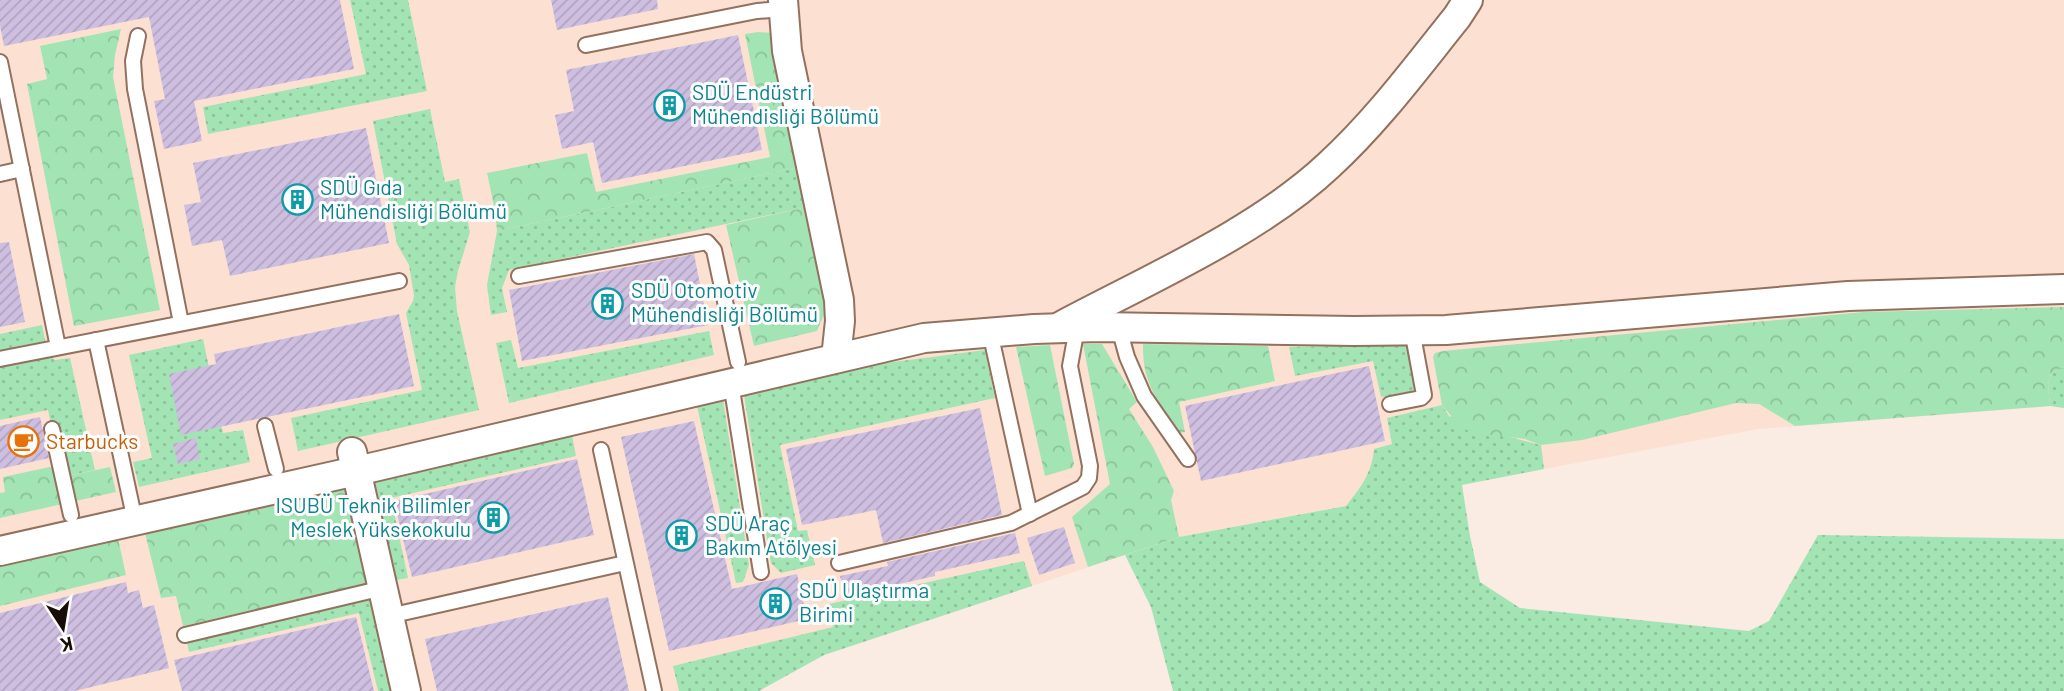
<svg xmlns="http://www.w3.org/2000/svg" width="2064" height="691" font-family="Barlow,sans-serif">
<defs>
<pattern id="grass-dots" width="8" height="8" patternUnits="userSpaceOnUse" patternTransform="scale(1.75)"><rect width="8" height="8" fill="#a3e4b4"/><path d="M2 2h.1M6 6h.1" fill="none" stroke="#8cc299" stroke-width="1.8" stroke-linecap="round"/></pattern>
<pattern id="forest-crowns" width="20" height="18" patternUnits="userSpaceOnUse" patternTransform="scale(1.75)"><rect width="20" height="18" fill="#a3e4b4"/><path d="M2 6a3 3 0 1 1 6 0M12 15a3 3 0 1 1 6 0" fill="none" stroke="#8cc299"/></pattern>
<pattern id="building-hatch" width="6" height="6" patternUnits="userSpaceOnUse" patternTransform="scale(1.75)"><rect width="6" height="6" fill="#cebfe1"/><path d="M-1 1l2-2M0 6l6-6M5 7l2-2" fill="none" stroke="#b0a3c0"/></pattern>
</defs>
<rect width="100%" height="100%" fill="#faebe3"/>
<polygon fill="#fce1d2" points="0,0 2064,0 2064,405 1758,429 1179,537 824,655 759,691 0,691"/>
<g fill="url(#grass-dots)">
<polygon points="350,0 408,0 427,91 208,134 203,107 366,74"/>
<polygon points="430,109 445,182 459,179 470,232 458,271 455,287 457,311 479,410 298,451 291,418 422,390 406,313 413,301 414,296 409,265 397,244 373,121"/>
<polygon points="799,167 807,207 509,270 502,288 507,312 491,315 487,285 497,231"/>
<polygon points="42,325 48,355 55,360 70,358 95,470 62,477 48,410 0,420 0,334"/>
<polygon points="709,331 714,355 509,403 496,343 511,340 518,368"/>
<polygon points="203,339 223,433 243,430 250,462 139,487 133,462 152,458 129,355"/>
<polygon points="1408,345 1417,390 1381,397 1373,361 1295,376 1289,347"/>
<polygon points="985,350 995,398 780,445 798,531 807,530 815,565 781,573 771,563 744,395 886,363"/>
<polygon points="2064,367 2064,408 2050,406 2048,385 2051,374"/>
<polygon points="723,400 749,565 743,582 736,583 697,406"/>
<path d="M1442 405 1449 416 1502 435 1541 445 1544 469 1462 485 1470 536 1480 582 1520 608 1749 631 1769 621 1818 535 2064 539V691H1173L1151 607 1125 555 1179 537 1346 506C1361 487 1372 473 1374 449L1392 444 1387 418Z"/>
<polygon points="572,435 576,456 391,498 408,578 396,580 375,482"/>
<polygon points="1024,561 1032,586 824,655 759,691 679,691 673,666 833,627 829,604"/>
<polygon points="370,599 391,691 378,691 359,613 189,652 187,642"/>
</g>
<g fill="url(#forest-crowns)">
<polygon points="121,29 115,55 113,77 160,310 74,326 27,84 47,79 40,46"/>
<polygon points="758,32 773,33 799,167 497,231 495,211 487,173 587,153 596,192 770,157 745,34"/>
<polygon points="807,207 826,310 817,331 754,346 726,225"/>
<polygon points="2064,307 2064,367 2051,374 2048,385 2050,406 1795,426 1759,404 1736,403 1582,440 1541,445 1525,439 1476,433 1461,428 1442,405 1433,357 1435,353 1443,351 1864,312"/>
<polygon points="1083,344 1102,344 1137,402 1129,409 1153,447 1174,491 1171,500 1179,537 1088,567 1072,517 1110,484"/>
<path d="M1143 344 1268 346 1275 381 1179 402 1185 432 1179 433C1158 402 1142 383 1143 344Z"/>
<polygon points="1050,345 1074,464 1072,468 1045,476 1016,347"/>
<polygon points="59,465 63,477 110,467 116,492 0,518 0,493 5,492 3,477"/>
<polygon points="346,488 367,584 183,626 176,596 161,598 145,533"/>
<polygon points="118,538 126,575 0,606 0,565"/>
</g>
<g fill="url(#building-hatch)">
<polygon points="0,0 340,0 354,69 194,101 202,141 164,149 154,101 165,99 149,17 4,46 0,26"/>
<polygon points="551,0 657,0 658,9 557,30"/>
<polygon points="738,35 762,150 602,183 593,142 562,149 555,115 574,111 566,70"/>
<polygon points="366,128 389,243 230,276 222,240 192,246 184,205 201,202 193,163"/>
<polygon points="9,242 25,322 0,327 0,243"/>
<polygon points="694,254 708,325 522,361 509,290"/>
<polygon points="399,314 414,386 181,435 169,374 216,364 214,354"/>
<polygon points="1369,366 1385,441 1201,481 1185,406"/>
<polygon points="980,408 1002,515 883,543 876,510 802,525 786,449"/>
<polygon points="40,417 49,458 0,469 0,426"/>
<polygon points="694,421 732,589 797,574 807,619 669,651 621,437"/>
<polygon points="196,438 200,459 178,464 173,444"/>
<polygon points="577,459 594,535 412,577 394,501"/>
<polygon points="1064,527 1075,563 1039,575 1027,538"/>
<polygon points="1015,533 1020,553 935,572 935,576 845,596 840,576 888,566 887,562"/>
<polygon points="126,582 128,593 139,590 143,608 154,605 169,668 75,691 0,691 0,613"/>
<polygon points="608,597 629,691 437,691 425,639"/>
<polygon points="356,617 374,691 182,691 174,660"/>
</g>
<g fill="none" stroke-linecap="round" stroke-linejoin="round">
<defs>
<g id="lane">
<polyline points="138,36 133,61 135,89 181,323"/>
<polyline points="586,45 757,11 784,9"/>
<polyline points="0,62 58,347"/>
<polyline points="0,174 22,169"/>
<polyline points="519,276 707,242 714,250 738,362"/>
<polyline points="1119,328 1127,357 1144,396 1188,459"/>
<polyline points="990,332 1030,514"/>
<polyline points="96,340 135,521"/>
<polyline points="0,359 399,281"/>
<polyline points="731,383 761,572"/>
<polyline points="1390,404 1421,398 1424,395 1412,330"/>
<polyline points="265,426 276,469"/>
<polyline points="52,429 71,515"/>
<polyline points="601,450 654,691"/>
<polyline points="839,563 1011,523 1083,487 1089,478 1090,466 1070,366 1077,328"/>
<polyline points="389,616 625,563"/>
<polyline points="185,635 383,588"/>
</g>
<g id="street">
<polyline points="783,0 787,51 839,300 840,321 836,358"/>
<path d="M1061 326C1147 280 1258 232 1329 165 1377 121 1416 68 1457 17L1468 0"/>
<polyline points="352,452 406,691"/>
<polyline points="0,551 374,467 924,338 1034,329 1098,327 1354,331 1446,330 1848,296 2064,289"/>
</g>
</defs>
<use href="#lane" stroke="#92715f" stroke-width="18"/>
<use href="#street" stroke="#92715f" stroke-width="32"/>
<use href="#lane" stroke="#fff" stroke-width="14"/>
<use href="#street" stroke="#fff" stroke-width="28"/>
</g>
<defs>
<symbol id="building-ring" viewBox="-11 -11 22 22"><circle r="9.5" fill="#fcfcfc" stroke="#0f9aa8" stroke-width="1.5"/><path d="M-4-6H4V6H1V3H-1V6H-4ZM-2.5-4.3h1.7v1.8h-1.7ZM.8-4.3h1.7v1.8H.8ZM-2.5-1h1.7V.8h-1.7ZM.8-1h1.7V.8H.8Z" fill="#0f9aa8"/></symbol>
<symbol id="cafe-ring" viewBox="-11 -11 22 22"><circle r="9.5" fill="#fcfcfc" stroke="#e8710a" stroke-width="1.5"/><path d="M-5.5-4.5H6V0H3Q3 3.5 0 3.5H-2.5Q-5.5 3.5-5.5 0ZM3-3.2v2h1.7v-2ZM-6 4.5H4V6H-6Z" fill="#e8710a"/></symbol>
</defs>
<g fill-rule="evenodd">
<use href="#building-ring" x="652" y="88" width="35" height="35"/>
<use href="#building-ring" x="280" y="182" width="35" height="35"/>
<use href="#building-ring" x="590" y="286" width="35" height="35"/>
<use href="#cafe-ring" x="6" y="424" width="35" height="35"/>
<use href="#building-ring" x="476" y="500" width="35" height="35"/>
<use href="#building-ring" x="664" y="518" width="35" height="35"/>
<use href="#building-ring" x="758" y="586" width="35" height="35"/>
</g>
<g text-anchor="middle" stroke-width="6" stroke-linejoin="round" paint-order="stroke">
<g font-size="21" fill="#0d838f" stroke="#fcfcfc" text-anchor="start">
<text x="692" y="100">SDÜ Endüstri<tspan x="692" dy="24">Mühendisliği Bölümü</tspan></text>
<text x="320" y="195">SDÜ Gıda<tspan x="320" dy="24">Mühendisliği Bölümü</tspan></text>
<text x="631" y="298">SDÜ Otomotiv<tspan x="631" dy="24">Mühendisliği Bölümü</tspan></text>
<text x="471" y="513" text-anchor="end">ISUBÜ Teknik Bilimler<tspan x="471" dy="24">Meslek Yüksekokulu</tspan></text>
<text x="705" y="531">SDÜ Araç<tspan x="705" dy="24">Bakım Atölyesi</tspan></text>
<text x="799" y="598">SDÜ Ulaştırma<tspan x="799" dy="24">Birimi</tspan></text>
</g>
<g font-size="21" fill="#c56008" stroke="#fcfcfc" text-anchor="start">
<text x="46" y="449">Starbucks</text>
</g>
</g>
<g transform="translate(63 628) rotate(168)" stroke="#fcfcfc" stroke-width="5" paint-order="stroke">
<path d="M0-5L12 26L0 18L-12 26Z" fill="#180c06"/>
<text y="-10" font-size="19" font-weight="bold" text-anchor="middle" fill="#180c06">K</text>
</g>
</svg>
